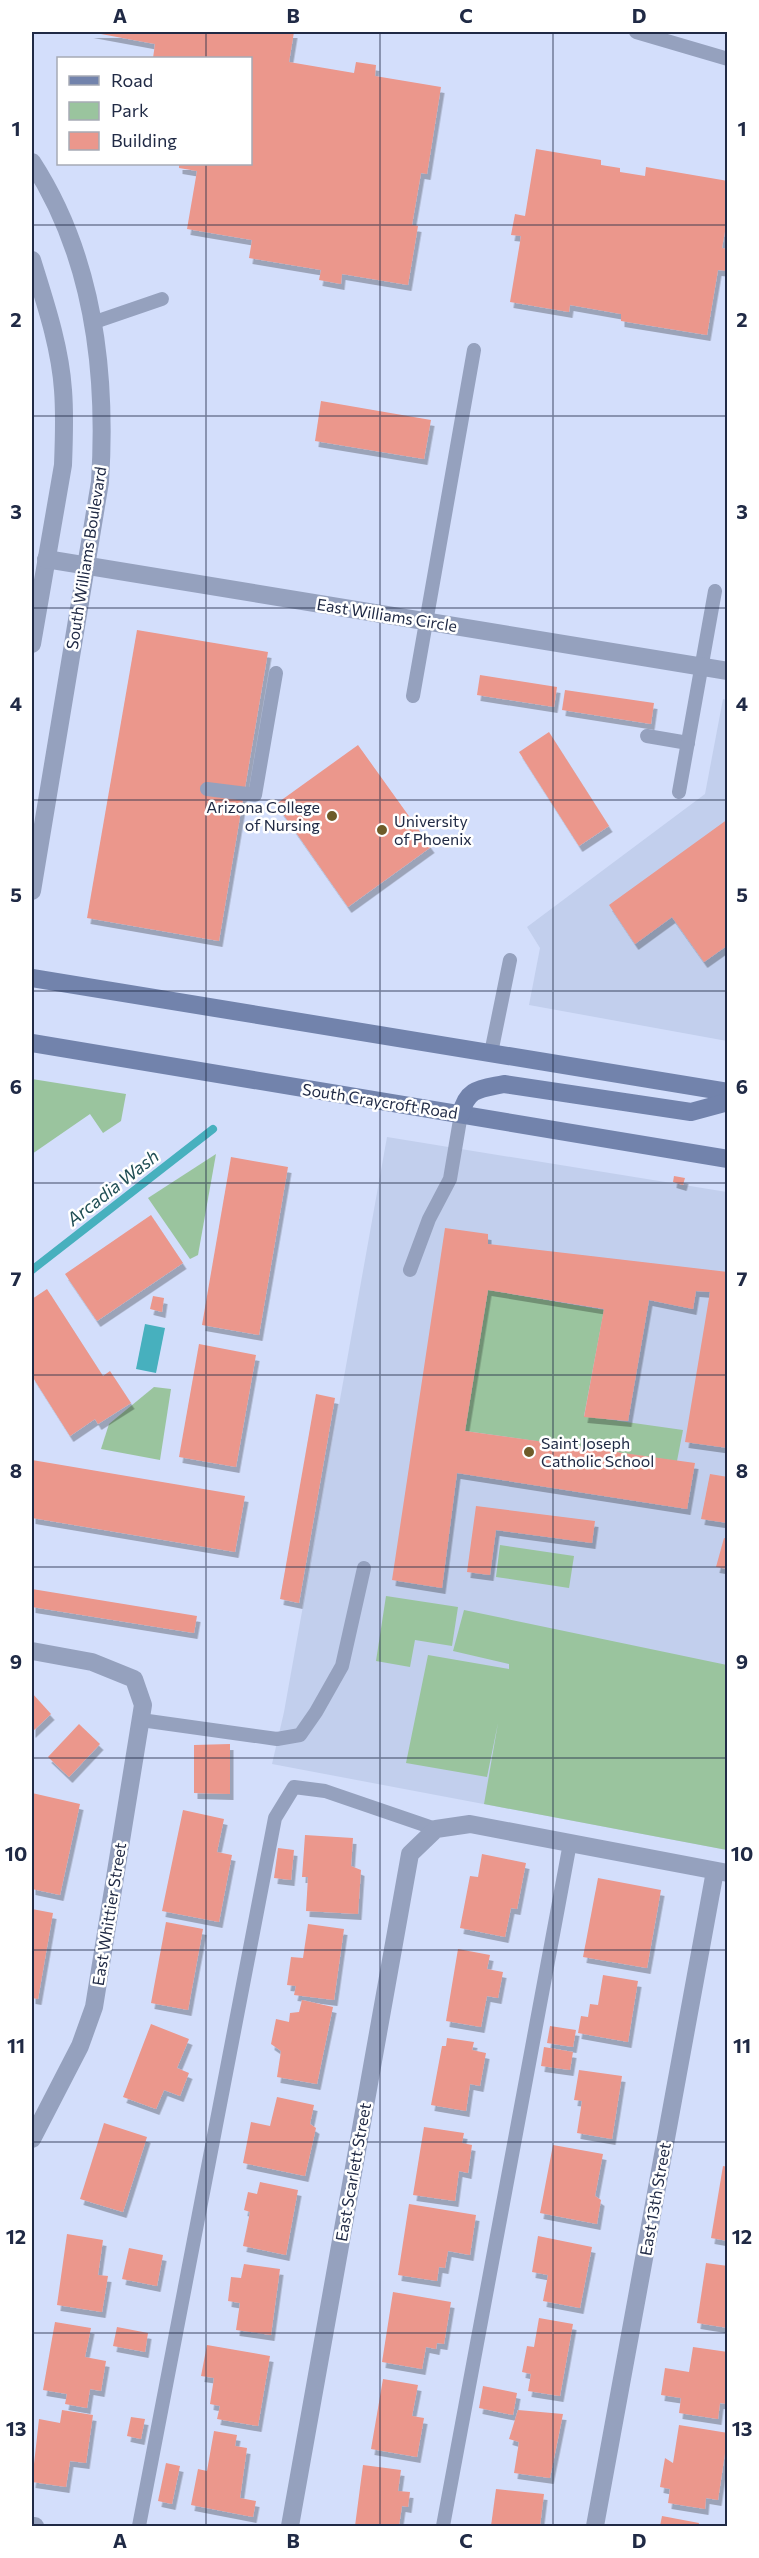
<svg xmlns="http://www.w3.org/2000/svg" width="759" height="2558" font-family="Commissioner,sans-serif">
<defs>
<filter id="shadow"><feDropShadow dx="3.5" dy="6" stdDeviation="0" flood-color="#0004"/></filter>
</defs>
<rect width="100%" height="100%" fill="#d3defb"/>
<g fill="#c2cfed">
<polygon points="723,699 727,700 727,1041 529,1005 540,948 527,927 705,794"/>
<polygon points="387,1137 727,1192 727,1850 272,1764 284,1712"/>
</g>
<g fill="#9ac49e">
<polygon points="32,1079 126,1094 121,1121 103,1133 90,1114 32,1154"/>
<polygon points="216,1154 198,1255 190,1259 148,1198"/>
<polygon points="488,1290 604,1310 584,1416 683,1430 677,1461 465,1431"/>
<polygon points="154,1387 171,1389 160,1460 101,1449 109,1424"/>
<polygon points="500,1545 574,1556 569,1588 496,1577"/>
<polygon points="386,1596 458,1607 452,1646 415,1640 410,1667 376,1661"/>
<polygon points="464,1610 727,1665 727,1850 484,1804 498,1723 487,1777 406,1763 428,1655 509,1669 509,1664 453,1651"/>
</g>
<polygon fill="#47b0be" points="145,1324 165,1328 156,1373 136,1369"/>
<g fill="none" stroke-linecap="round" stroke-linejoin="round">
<polyline stroke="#47b0be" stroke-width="8" points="32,1270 213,1129"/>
</g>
<g fill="#eb978c" filter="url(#shadow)">
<polygon points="90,32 294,32 289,62 354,73 356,62 376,65 375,76 441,87 427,174 421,173 412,225 418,226 408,285 342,274 341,284 319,280 321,270 249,258 252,240 187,229 197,171 179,168 179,164 250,164 250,58 153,58 155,44"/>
<polygon points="536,149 601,160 601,165 620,168 620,172 645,176 646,167 728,181 728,215 722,248 728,249 728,271 718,270 707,335 621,321 621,314 570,305 569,312 510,302 521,236 511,235 515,214 525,216"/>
<polygon points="321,401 431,420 424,459 315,441"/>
<polygon points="137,630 268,652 219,941 87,918"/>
<polygon points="480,675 557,687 554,707 477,695"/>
<polygon points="565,690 654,703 651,724 562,710"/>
<polygon points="549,732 609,826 579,846 519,752"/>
<polygon points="358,745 431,847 348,907 276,804"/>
<polygon points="728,819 728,945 704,962 672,917 635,944 609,905"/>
<polygon points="231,1157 288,1167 259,1335 202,1325"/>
<polygon points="674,1176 685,1178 683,1185 673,1182"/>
<polygon points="151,1215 183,1263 97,1321 65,1274"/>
<polygon points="445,1228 488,1234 488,1244 728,1272 728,1448 685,1442 710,1292 696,1291 693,1309 649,1300 628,1421 584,1417 604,1309 488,1290 465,1431 695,1463 687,1509 457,1473 442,1588 392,1580"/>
<polygon points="47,1289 103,1376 110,1371 131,1403 98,1424 95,1419 70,1436 32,1376 32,1299"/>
<polygon points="153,1296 164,1298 162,1312 150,1309"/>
<polygon points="199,1344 256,1355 236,1467 179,1457"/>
<polygon points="316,1394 335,1398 299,1603 280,1599"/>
<polygon points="32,1460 245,1496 235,1552 32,1518"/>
<polygon points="710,1474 728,1477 728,1523 701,1519"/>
<polygon points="476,1506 595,1521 592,1543 496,1530 490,1575 467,1572"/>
<polygon points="724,1538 728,1539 728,1569 716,1567"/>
<polygon points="32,1589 197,1616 194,1633 32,1607"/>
<polygon points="32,1693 51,1714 32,1732"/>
<polygon points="79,1724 100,1744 69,1777 48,1757"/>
<polygon points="230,1744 230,1794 194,1793 194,1745"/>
<polygon points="32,1793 80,1804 60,1895 32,1889"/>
<polygon points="183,1810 224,1819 217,1852 232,1855 219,1922 162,1911"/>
<polygon points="305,1835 353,1838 351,1866 361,1870 358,1914 306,1911 308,1877 302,1877"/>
<polygon points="278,1848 294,1850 291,1880 274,1878"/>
<polygon points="482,1854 526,1863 517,1909 511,1908 505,1937 460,1928 470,1876 478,1877"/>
<polygon points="598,1878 661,1890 647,1968 583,1957"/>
<polygon points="32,1909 53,1913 38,1999 32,1998"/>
<polygon points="166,1922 203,1929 188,2010 151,2003"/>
<polygon points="308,1924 344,1929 334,2000 294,1995 296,1986 287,1985 291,1957 303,1958"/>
<polygon points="458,1949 490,1955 487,1969 503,1972 498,1998 487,1996 481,2027 446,2021"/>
<polygon points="603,1975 638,1981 628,2042 578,2033 581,2016 588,2017 590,2004 598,2005"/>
<polygon points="302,2000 333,2007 317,2084 277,2077 281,2051 271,2044 276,2019 289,2022 290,2013 299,2012"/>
<polygon points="151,2024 189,2039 177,2068 189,2073 180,2096 164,2090 156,2109 123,2097"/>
<polygon points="550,2026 576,2030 573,2047 547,2043"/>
<polygon points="447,2038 474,2042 472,2050 486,2053 480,2086 470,2084 466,2111 431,2105 442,2046 446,2046"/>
<polygon points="544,2047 573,2052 570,2070 541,2066"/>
<polygon points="579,2070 622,2076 612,2139 577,2133 582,2101 574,2100"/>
<polygon points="277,2097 314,2105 310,2124 316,2128 305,2176 243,2163 251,2122 270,2126"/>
<polygon points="104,2123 147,2137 123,2212 80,2199"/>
<polygon points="424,2127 464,2133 462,2143 472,2145 468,2173 459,2171 455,2201 413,2195"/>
<polygon points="553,2145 603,2154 595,2196 601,2200 597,2224 540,2213"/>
<polygon points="723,2166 728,2167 728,2241 711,2238"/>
<polygon points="260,2182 298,2190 286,2255 243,2246 250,2212 244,2210 248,2192 257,2194"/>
<polygon points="409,2204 476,2215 470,2255 448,2251 445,2268 439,2267 437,2281 398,2275"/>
<polygon points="67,2234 103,2240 98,2275 108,2276 102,2312 57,2305"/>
<polygon points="538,2236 592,2247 580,2308 543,2301 548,2275 532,2272"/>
<polygon points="129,2248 163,2255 157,2286 122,2279"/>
<polygon points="706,2263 728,2266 728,2328 697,2323"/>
<polygon points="244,2264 280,2269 271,2335 236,2330 240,2303 228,2301 231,2277 241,2278"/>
<polygon points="393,2292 451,2302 444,2344 437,2343 436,2349 426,2347 422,2369 382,2362"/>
<polygon points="539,2318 573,2324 560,2396 528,2391 531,2374 522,2372 527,2346 534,2347"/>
<polygon points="55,2322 91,2328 85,2357 106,2361 101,2391 90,2389 87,2408 65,2404 67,2394 43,2390"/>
<polygon points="117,2327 148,2333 145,2352 113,2346"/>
<polygon points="207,2345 270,2356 258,2426 217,2419 220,2406 210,2404 214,2378 201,2376"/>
<polygon points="693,2347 728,2352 728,2404 720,2403 718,2419 679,2413 681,2398 661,2395 665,2368 689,2372"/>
<polygon points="383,2379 418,2385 412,2416 424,2418 417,2457 371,2449"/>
<polygon points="483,2386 517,2393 513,2415 479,2408"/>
<polygon points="62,2410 93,2415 86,2463 70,2461 66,2487 32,2482 39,2419 60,2423"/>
<polygon points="518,2410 563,2414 550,2478 514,2473 519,2442 509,2439"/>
<polygon points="131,2417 145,2419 141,2439 127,2436"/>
<polygon points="679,2425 728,2433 718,2500 706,2498 705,2509 668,2503 670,2489 660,2487 665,2458 673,2463"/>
<polygon points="214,2431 237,2435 235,2446 247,2448 240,2498 256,2501 253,2517 191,2505 198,2469 207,2471"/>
<polygon points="166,2463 180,2466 172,2504 158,2501"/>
<polygon points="363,2465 401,2470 398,2491 410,2492 408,2507 402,2506 399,2526 355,2526"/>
<polygon points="496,2489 544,2494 540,2526 491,2526"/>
<polygon points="662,2516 699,2523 698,2526 660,2526"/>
</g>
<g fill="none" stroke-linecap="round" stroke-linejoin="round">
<g stroke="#95a1be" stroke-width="14">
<polyline points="636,32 728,59"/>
<polyline points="92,323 162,299"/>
<polyline points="413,696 474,350"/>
<polyline points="647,736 688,743"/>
<polyline points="207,789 255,795 276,673"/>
<polyline points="679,792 715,591"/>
<polyline points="491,1053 510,960"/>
<polyline points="410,1270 429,1219 450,1179 461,1114"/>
<polyline points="141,1720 277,1739 300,1735 316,1712 342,1666 364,1568"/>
<polyline points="139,2526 275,1818 294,1787 325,1791 436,1829"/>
<polyline points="443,2526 570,1843"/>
</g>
<g stroke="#95a1be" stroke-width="18">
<path d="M32 162C93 256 107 372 100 482L32 891"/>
<path d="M32 260C45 302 60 346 63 390 65 415 64 440 63 465L32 644"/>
<polyline points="46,559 728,671"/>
<polyline points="32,1651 92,1662 134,1679 143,1705 94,2007 80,2046 32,2139"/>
<polyline points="32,2526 35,2526"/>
<polyline points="290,2526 410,1854 436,1829 470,1824 728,1873"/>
<polyline points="595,2526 715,1871"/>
</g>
<g stroke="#7283ac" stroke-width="18">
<polyline points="32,978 728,1092"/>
<polyline points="32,1043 728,1159"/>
<path d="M461 1114C467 1088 480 1089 504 1084L691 1112 728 1102"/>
</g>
</g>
<path fill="none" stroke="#202a45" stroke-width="1.5" stroke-opacity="0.55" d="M206 32V58M380 32V2526M553 32V2526M206 164V2526M32 225H728M32 416H728M32 608H728M32 800H728M32 991H728M32 1183H728M32 1375H728M32 1567H728M32 1758H728M32 1950H728M32 2142H728M32 2333H728"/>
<g fill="#6e5b29" stroke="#fff" stroke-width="2">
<circle cx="332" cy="816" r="6"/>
<circle cx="382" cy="830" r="6"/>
<circle cx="529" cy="1452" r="6"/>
</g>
<g text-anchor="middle" stroke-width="5" stroke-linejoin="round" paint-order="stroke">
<g font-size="16" fill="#202a45" stroke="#fff">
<text transform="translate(86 558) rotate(-81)" y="6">South Williams Boulevard</text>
<text transform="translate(387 615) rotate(9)" y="6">East Williams Circle</text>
<text transform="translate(380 1101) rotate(9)" y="6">South Craycroft Road</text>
<text transform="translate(109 1914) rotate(-81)" y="6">East Whittier Street</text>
<text transform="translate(353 2172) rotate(-80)" y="6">East Scarlett Street</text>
<text transform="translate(655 2199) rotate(-80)" y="6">East 13th Street</text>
</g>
<g font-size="16" fill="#202a45" stroke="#fff" text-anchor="start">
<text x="320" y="813" text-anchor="end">Arizona College<tspan x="320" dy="18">of Nursing</tspan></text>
<text x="394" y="827">University<tspan x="394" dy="18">of Phoenix</tspan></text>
<text x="541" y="1449">Saint Joseph<tspan x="541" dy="18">Catholic School</tspan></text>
</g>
<g font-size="18" font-style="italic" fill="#214f55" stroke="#fff">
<text transform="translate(113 1188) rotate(-38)" y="6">Arcadia Wash</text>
</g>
</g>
<rect width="759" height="2558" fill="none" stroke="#ffffff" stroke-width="66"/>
<rect x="57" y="57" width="195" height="108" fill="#ffffff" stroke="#a6aab5" stroke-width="1.5"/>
<rect x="69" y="76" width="30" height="9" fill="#7283ac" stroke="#a6aab5" stroke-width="1.5"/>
<text x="111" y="87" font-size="18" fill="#202a45">Road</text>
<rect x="69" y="102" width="30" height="18" fill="#9ac49e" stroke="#a6aab5" stroke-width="1.5"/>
<text x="111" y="117" font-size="18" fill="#202a45">Park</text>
<rect x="69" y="132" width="30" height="18" fill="#eb978c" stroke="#a6aab5" stroke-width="1.5"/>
<text x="111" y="147" font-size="18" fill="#202a45">Building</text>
<rect x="33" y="33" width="693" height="2492" fill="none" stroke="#202a45" stroke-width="2"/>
<g font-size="20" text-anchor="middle" font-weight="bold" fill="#202a45">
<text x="120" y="23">A</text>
<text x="293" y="23">B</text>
<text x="466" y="23">C</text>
<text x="639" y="23">D</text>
<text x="16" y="136">1</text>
<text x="742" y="136">1</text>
<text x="16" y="327">2</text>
<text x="742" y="327">2</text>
<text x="16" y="519">3</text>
<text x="742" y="519">3</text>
<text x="16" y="711">4</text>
<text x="742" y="711">4</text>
<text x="16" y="902">5</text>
<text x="742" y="902">5</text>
<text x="16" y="1094">6</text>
<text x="742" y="1094">6</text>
<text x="16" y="1286">7</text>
<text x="742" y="1286">7</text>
<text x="16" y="1478">8</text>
<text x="742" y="1478">8</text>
<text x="16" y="1669">9</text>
<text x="742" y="1669">9</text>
<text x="16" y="1861">10</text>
<text x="742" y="1861">10</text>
<text x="16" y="2053">11</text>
<text x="742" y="2053">11</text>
<text x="16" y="2244">12</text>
<text x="742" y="2244">12</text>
<text x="16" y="2436">13</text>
<text x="742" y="2436">13</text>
<text x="120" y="2548">A</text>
<text x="293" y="2548">B</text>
<text x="466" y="2548">C</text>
<text x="639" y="2548">D</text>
</g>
</svg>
